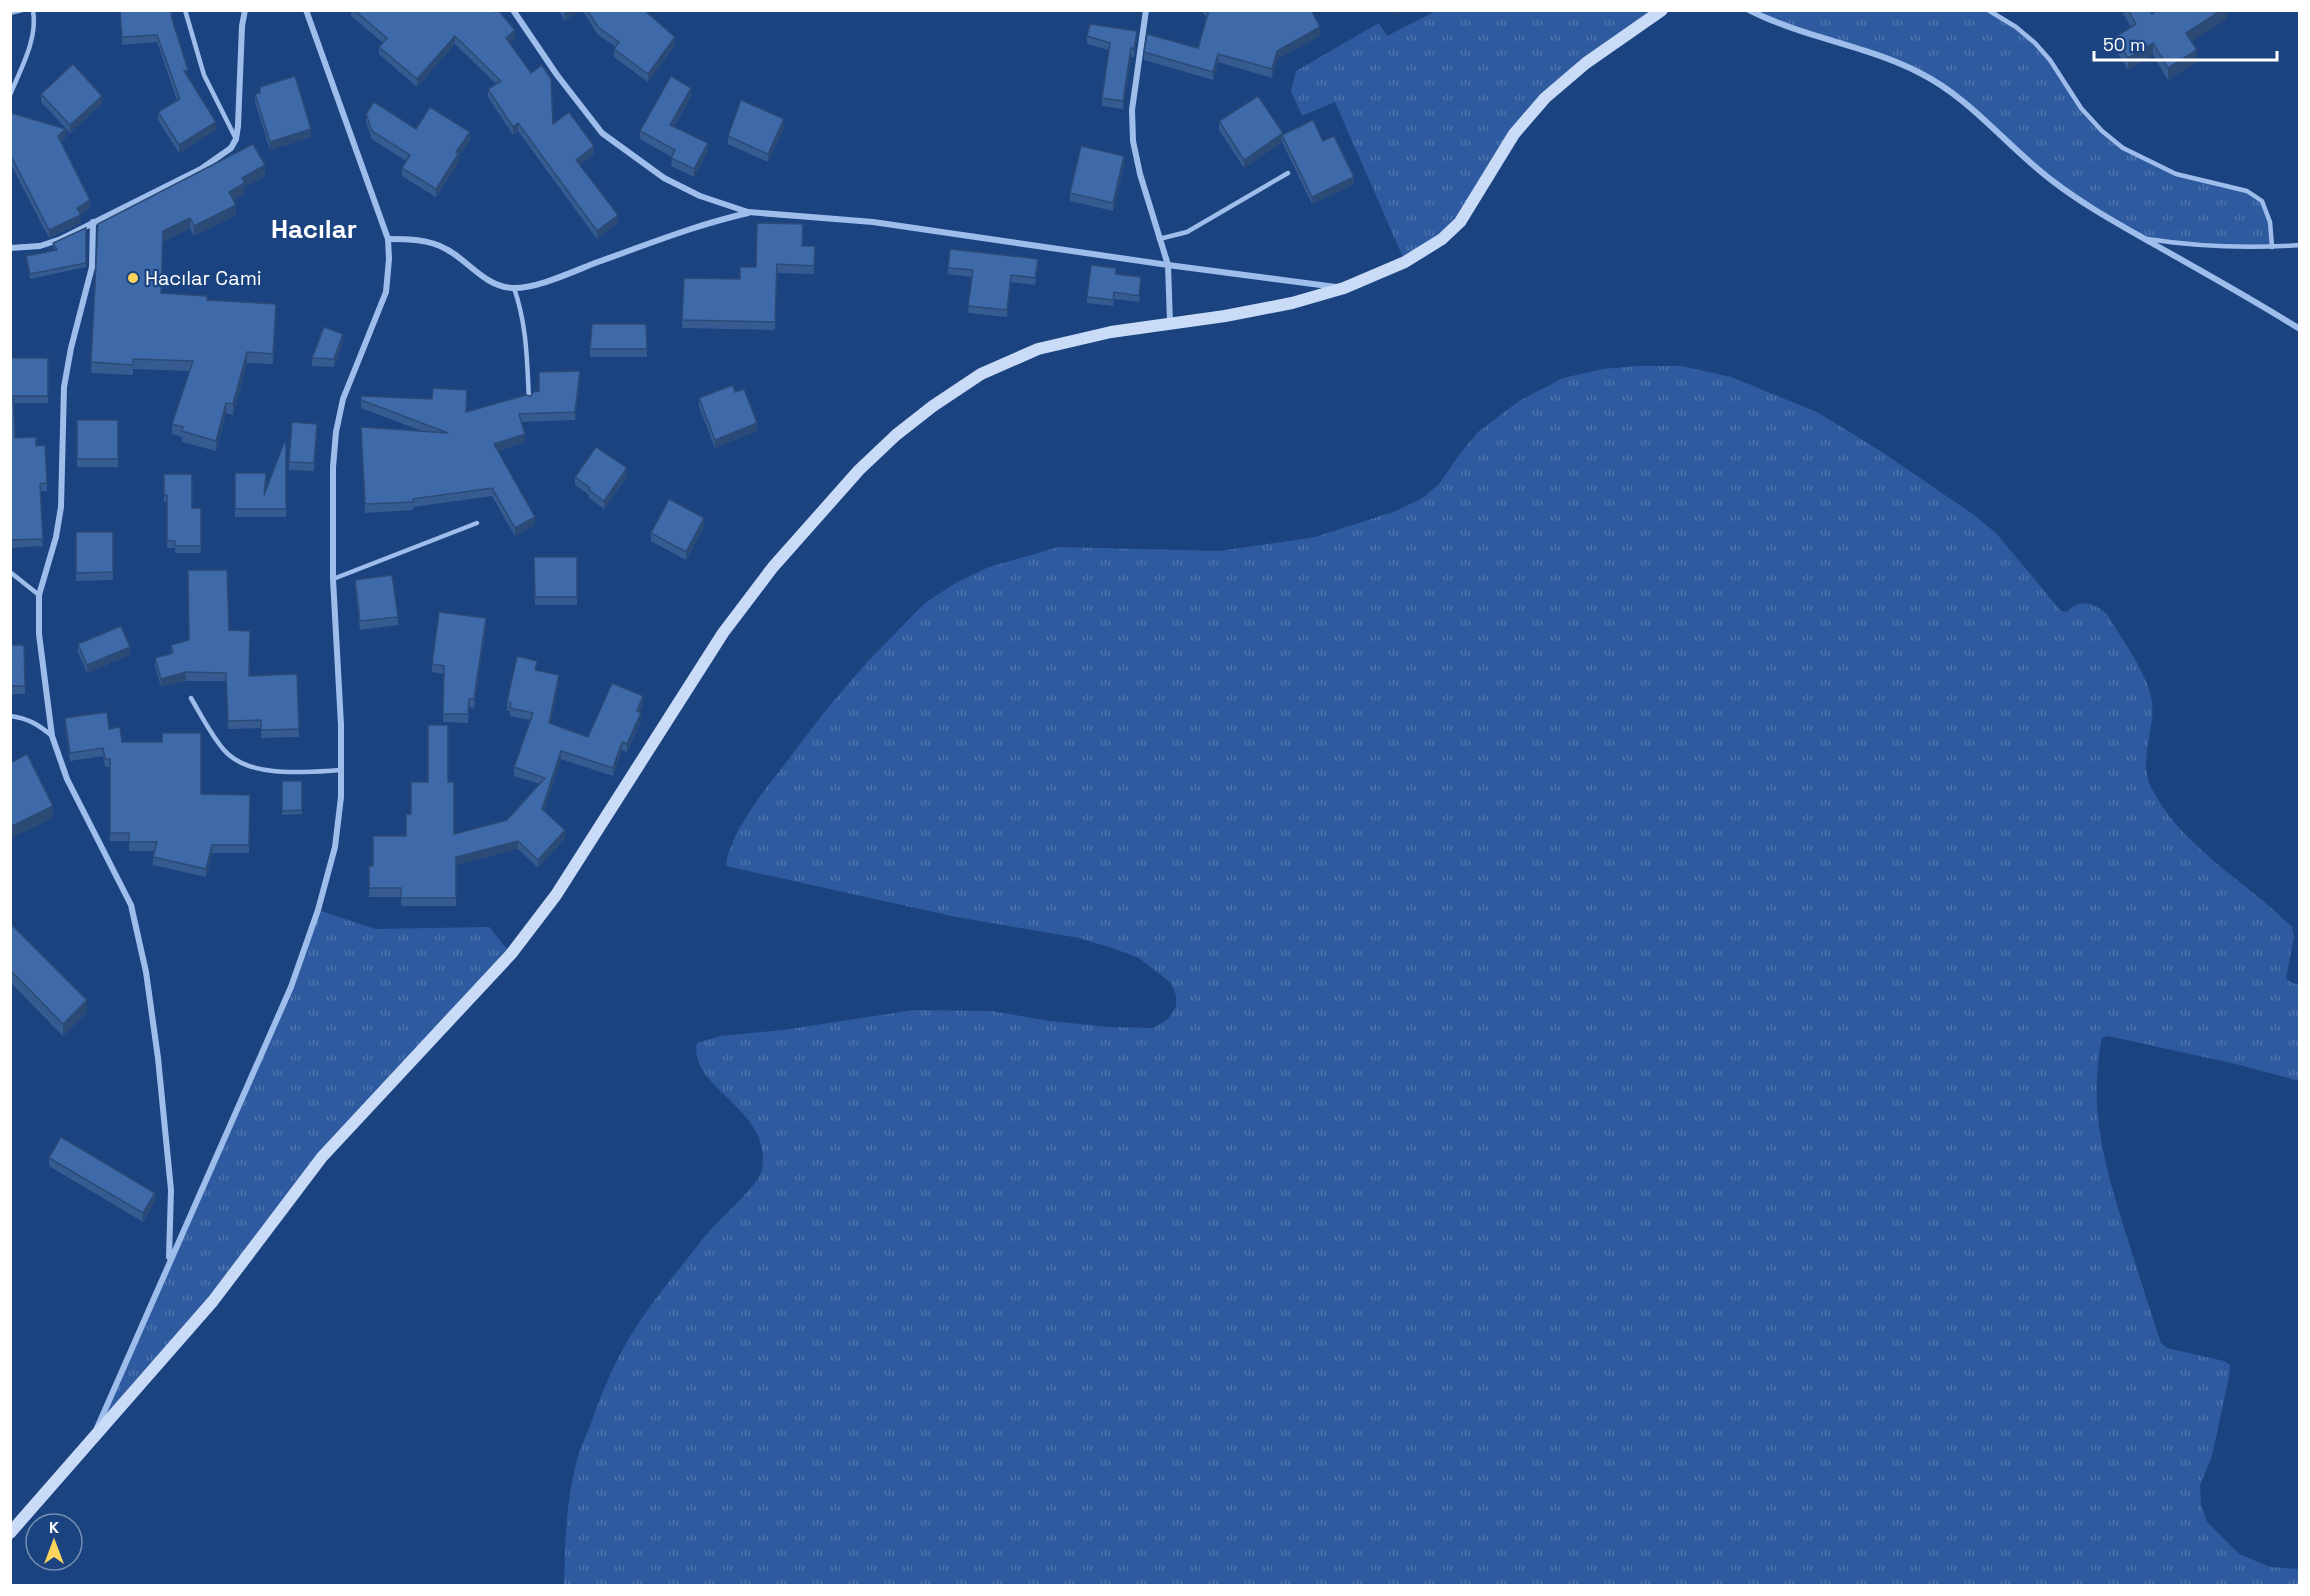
<svg xmlns="http://www.w3.org/2000/svg" width="2310" height="1596" font-family="'Space Grotesk',sans-serif">
<defs>
<pattern id="grass-tufts" width="24" height="20" patternUnits="userSpaceOnUse" patternTransform="scale(1.5)"><rect width="24" height="20" fill="#2e5b9f"/><path d="M3 7l-1-3M5 7V3M7 7l1-3M15 17l-1-3M17 17v-4M19 17l1-3" fill="none" stroke="#4d74ad"/></pattern>
</defs>
<rect width="100%" height="100%" fill="#1b4380"/>
<g fill="url(#grass-tufts)">
<polygon points="1436,11 1662,11 1545,98 1460,222 1405,262 1335,102 1302,116 1291,91 1296,71 1379,23 1387,36"/>
<path d="M1749 11H1988L2016 27 2050 60 2081 108 2123 148 2176 174 2247 191C2271 204 2269 222 2272 247L2247 248 2144 238 2053 182 1978 115 1921 73Z"/>
<path d="M1639 366H1682L1731 377 1817 412 1882 452 1974 515 1996 533 2061 611 2067 612C2079 598 2095 603 2107 614 2121 638 2150 677 2152 703 2155 730 2139 759 2150 785 2179 846 2246 881 2292 927L2294 937 2286 978 2290 982 2299 985V1081L2236 1064 2108 1036 2102 1038C2087 1107 2106 1171 2127 1237 2138 1272 2149 1307 2161 1343L2167 1348 2224 1361 2230 1365 2229 1377 2212 1456 2200 1485 2201 1504 2207 1522 2239 1554 2270 1567 2299 1569V1585H564C565 1547 566 1501 576 1464 579 1451 585 1438 590 1426 602 1391 616 1358 636 1327 655 1297 680 1269 701 1241 712 1226 758 1185 761 1173 777 1109 688 1090 697 1043L720 1036 783 1030 914 1010 992 1011 1049 1021 1109 1027 1153 1028 1167 1020 1176 1007V995L1171 983 1139 958 1112 948 1079 938 956 917 726 866 727 857 738 830 758 799 826 710 867 662 925 603 957 582 989 567 1059 547 1220 551 1315 537 1393 512 1421 499 1439 484 1459 455 1478 432 1519 401 1563 378 1603 369Z"/>
<polygon points="318,910 375,929 489,927 511,954 322,1157 213,1301 92,1440 291,987"/>
</g>
<g fill="none" stroke-linecap="round" stroke-linejoin="round">
<g stroke="#9ebdea" stroke-width="4.5">
<polyline points="185,10 204,75 236,139"/>
<polyline points="1988,10 2016,27 2035,43 2050,60 2081,108 2102,131 2123,148 2176,174 2247,191 2262,201 2270,222 2272,247"/>
<polyline points="10,13 22,10"/>
<path d="M10 95C21 68 38 39 33 10"/>
<polyline points="1159,239 1187,232 1288,173"/>
<path d="M2147 239C2200 247 2246 249 2300 245"/>
<path d="M514 288C527 325 527 361 529 400"/>
<polyline points="10,572 39,595"/>
<polyline points="333,579 477,523"/>
<path d="M191 698C201 715 211 735 224 750 249 779 307 772 341 770"/>
<path d="M10 716C28 718 39 725 52 736"/>
</g>
<g stroke="#9ebdea" stroke-width="6">
<polyline points="513,10 557,75 602,133 664,178 700,196 748,212 873,222 1168,265 1336,287"/>
<polyline points="1146,10 1132,110 1133,141 1140,174 1168,265 1170,322"/>
<path d="M1749 10C1804 38 1866 45 1920 73 1972 99 2008 148 2054 182 2084 205 2117 223 2150 242 2200 270 2250 298 2300 329"/>
<polyline points="93,222 92,267 71,348 64,387 61,507 56,537 39,595 39,634 52,736 67,779 131,905 146,972 158,1058 171,1190 169,1257"/>
<path d="M388 239C407 239 429 239 446 249 469 261 484 286 512 288 536 289 572 272 595 263 646 245 695 225 748 213"/>
<polyline points="10,248 40,246 61,239 201,169 231,148 236,139 238,126 242,26 245,10"/>
<polyline points="97,1428 291,987 318,910 335,847 341,797 341,725 333,579 333,467 336,432 343,399 386,292 389,259 388,239 306,10"/>
</g>
<polyline stroke="#cadbf7" stroke-width="12" points="10,1533 213,1301 322,1157 511,954 556,895 723,633 773,567 859,470 896,435 933,406 981,374 1038,349 1111,332 1225,316 1292,303 1344,288 1405,262 1442,239 1460,222 1514,134 1545,98 1586,63 1662,10"/>
</g>
<g fill="#365b91">
<polygon points="120,10 171,10 172,19 188,78 216,130 179,153 158,120 158,112 177,100 157,42 122,45"/>
<polygon points="351,10 493,10 515,38 509,42 553,124 594,154 580,165 618,223 597,239 518,131 513,135 488,97 488,89 496,84 455,44 417,87 379,54 379,47 383,43 351,16"/>
<polygon points="558,10 580,10 565,21"/>
<polygon points="582,10 644,10 675,45 648,82 614,57 614,49 616,47 598,35"/>
<polygon points="1199,10 1313,10 1311,11 1320,36 1277,59 1272,78 1218,62 1213,80 1144,60 1144,52 1198,48 1207,17"/>
<polygon points="2121,10 2150,10 2152,14 2227,10 2227,19 2191,41 2197,62 2168,80 2153,55 2128,70 2115,48 2115,37 2131,27"/>
<polygon points="1087,36 1137,39 1134,57 1131,57 1123,109 1102,106 1102,98 1109,50 1087,44"/>
<polygon points="41,94 102,104 70,133 41,102"/>
<polygon points="255,94 311,137 270,150 255,102"/>
<polygon points="691,96 674,127 708,151 694,177 671,166 672,157 640,139 640,131"/>
<polygon points="366,114 416,129 470,140 459,156 459,162 436,197 402,176 402,168 406,161 372,139 366,122"/>
<polygon points="10,117 66,137 61,142 90,208 80,214 81,223 49,238 10,163"/>
<polygon points="1219,121 1283,135 1323,141 1354,184 1312,204 1282,142 1244,168 1219,130"/>
<polygon points="784,127 768,162 728,144 728,136"/>
<polygon points="1124,164 1113,211 1070,201 1070,193"/>
<polygon points="265,176 245,187 245,194 233,200 236,215 194,236 190,228 163,242 162,293 207,300 276,315 273,364 247,363 233,415 226,413 216,451 182,442 182,437 172,434 172,424 189,371 133,369 133,375 91,373 98,224"/>
<polygon points="86,228 86,267 30,279 26,256 55,250 53,247 53,243"/>
<polygon points="802,246 815,246 814,274 777,273 775,330 682,328 684,278 740,279 756,267"/>
<polygon points="1038,266 1035,285 1011,282 1007,317 968,313 972,277 948,274 948,268"/>
<polygon points="1116,274 1141,283 1139,302 1114,299 1113,306 1087,303 1087,297"/>
<polygon points="646,324 647,357 590,357 590,349"/>
<polygon points="343,342 334,367 312,366 312,358"/>
<polygon points="10,358 48,358 48,403 13,403 15,438 36,446 47,483 47,491 40,491 43,546 10,548"/>
<polygon points="580,379 575,420 521,422 525,442 498,451 535,525 515,536 492,496 413,507 413,510 365,513 361,427 422,431 361,408 361,400 467,412 531,396"/>
<polygon points="735,392 757,431 715,448 699,406 699,398"/>
<rect x="77" y="420" width="41" height="47"/>
<polygon points="317,432 314,471 289,470 289,462"/>
<polygon points="286,443 286,517 235,517 235,473 266,481 265,493"/>
<polygon points="164,474 192,508 201,508 201,553 175,553 175,548 167,548 167,502 164,502"/>
<polygon points="627,476 604,509 589,498 589,495 575,485 575,477"/>
<polygon points="704,526 686,560 651,541 651,533"/>
<polygon points="76,532 113,532 113,580 76,581"/>
<polygon points="534,557 577,557 577,605 535,605"/>
<polygon points="355,580 398,617 398,625 360,630 355,588"/>
<polygon points="486,626 474,708 469,707 468,723 443,722 444,674 432,672 432,664"/>
<polygon points="229,630 250,676 297,674 299,737 261,738 261,728 228,729 226,681 186,681 161,687 155,666 155,658 171,653 171,645"/>
<polygon points="78,644 130,655 87,673 78,652"/>
<polygon points="10,645 24,645 25,694 10,694"/>
<polygon points="537,669 536,670 559,683 550,724 588,737 643,705 640,712 641,721 627,752 622,750 613,776 561,759 544,810 565,838 538,868 518,849 456,865 456,906 401,906 401,897 369,897 369,866 373,866 406,836 411,814 448,782 454,834 507,820 540,784 514,776 514,767 530,720 510,716 510,711 507,710 507,702"/>
<polygon points="65,718 109,729 122,742 201,794 250,795 249,853 212,853 206,877 153,865 153,857 155,851 129,851 129,841 110,841 110,767 105,767 103,756 70,761 65,727"/>
<polygon points="282,781 302,781 302,814 282,815"/>
<polygon points="10,923 87,1012 63,1036 10,982"/>
<polygon points="49,1158 155,1201 143,1222 49,1166"/>
</g>
<g fill="#2c4a76">
<polygon points="569,10 580,10 565,21 565,13"/>
<polygon points="1393,10 1405,10 1393,16"/>
<polygon points="2227,10 2227,19 2186,45 2186,33 2222,11"/>
<polygon points="1320,27 1320,36 1277,59 1272,78 1272,69 1277,51"/>
<polygon points="515,30 515,38 506,45 506,38"/>
<polygon points="1137,31 1137,39 1134,57 1134,49"/>
<polygon points="455,36 455,44 417,87 417,79"/>
<polygon points="675,37 675,45 648,82 648,74"/>
<polygon points="2153,43 2153,55 2128,70 2128,58"/>
<polygon points="1131,48 1131,57 1123,109 1123,101"/>
<polygon points="2197,50 2197,62 2168,80 2168,68"/>
<polygon points="1218,54 1218,62 1213,80 1213,72"/>
<polygon points="188,70 188,78 184,71"/>
<polygon points="691,88 691,96 670,133 670,125"/>
<polygon points="102,96 102,104 70,133 70,125"/>
<polygon points="784,119 784,127 768,162 768,154"/>
<polygon points="216,122 216,130 179,153 179,145"/>
<polygon points="518,123 518,131 513,135 513,127"/>
<polygon points="66,129 66,137 58,144 58,136"/>
<polygon points="311,129 311,137 270,150 270,142"/>
<polygon points="470,132 470,140 459,156 459,162 436,197 436,189 456,152"/>
<polygon points="1283,133 1283,138 1282,135 1282,142 1244,168 1244,160"/>
<polygon points="708,143 708,151 694,177 694,169"/>
<polygon points="594,146 594,154 576,168 576,160"/>
<polygon points="1124,156 1124,164 1113,211 1113,203"/>
<polygon points="265,165 265,176 245,187 245,194 229,202 229,192 242,178"/>
<polygon points="1354,177 1354,184 1312,204 1312,197"/>
<polygon points="90,200 90,208 77,216 77,208"/>
<polygon points="236,205 236,215 194,236 194,226"/>
<polygon points="81,215 81,223 49,238 49,230"/>
<polygon points="618,215 618,223 597,239 597,231"/>
<polygon points="190,218 190,228 163,242 163,231"/>
<polygon points="1011,275 1011,282 1007,317 1007,310"/>
<polygon points="276,304 276,315 273,364 273,354"/>
<polygon points="343,334 343,342 334,367 334,359"/>
<polygon points="247,352 247,363 233,415 233,404"/>
<polygon points="580,371 580,379 575,420 575,412"/>
<polygon points="226,403 226,413 216,451 216,441"/>
<polygon points="757,423 757,431 715,448 715,440"/>
<polygon points="525,434 525,442 494,452 494,444"/>
<polygon points="627,468 627,476 604,509 604,501"/>
<polygon points="535,517 535,525 515,536 515,528"/>
<polygon points="704,518 704,526 686,560 686,552"/>
<polygon points="486,618 486,626 474,708 474,699"/>
<polygon points="130,647 130,655 87,673 87,665"/>
<polygon points="186,672 186,681 161,687 161,679"/>
<polygon points="559,675 559,683 549,732 549,723"/>
<polygon points="643,696 643,705 637,719 637,711"/>
<polygon points="641,713 641,721 627,752 627,744"/>
<polygon points="622,742 622,750 613,776 613,768"/>
<polygon points="561,751 561,759 542,817 542,809"/>
<polygon points="53,806 53,818 10,839 10,827"/>
<polygon points="565,830 565,838 538,868 538,860"/>
<polygon points="518,841 518,849 456,865 456,857"/>
<polygon points="212,845 212,853 206,877 206,869"/>
<polygon points="87,1000 87,1012 63,1036 63,1024"/>
<polygon points="155,1193 155,1201 143,1222 143,1213"/>
</g>
<g fill="#3f6aa9" stroke="#2c4a76" stroke-width="1.5">
<polygon points="120,10 171,10 172,19 188,70 184,71 216,122 179,145 158,112 180,99 157,35 122,37"/>
<polygon points="354,10 493,10 495,12 498,10 515,30 506,38 531,73 542,65 551,79 553,124 569,112 594,146 576,160 618,215 597,231 518,123 513,127 488,89 501,81 455,36 417,79 379,47 387,38"/>
<polygon points="587,10 644,10 675,37 648,74 614,49 619,42 598,27"/>
<polygon points="1209,10 1311,10 1320,27 1277,51 1272,69 1218,54 1213,72 1144,52 1147,34 1198,48"/>
<polygon points="2128,10 2150,10 2152,14 2157,10 2222,10 2186,33 2197,50 2168,68 2153,43 2128,58 2115,37 2136,24"/>
<polygon points="1090,24 1137,31 1134,49 1131,48 1123,101 1102,98 1110,43 1087,36"/>
<polygon points="73,64 102,96 70,125 41,94"/>
<polygon points="295,76 311,129 270,142 255,94 260,93 260,87"/>
<polygon points="671,76 691,88 670,125 708,143 694,169 671,158 675,150 640,131"/>
<polygon points="1258,96 1283,133 1244,160 1219,121"/>
<polygon points="741,100 784,119 768,154 728,136"/>
<polygon points="374,102 416,129 430,107 470,132 456,152 459,153 436,189 402,168 410,155 372,131 366,114"/>
<polygon points="11,113 66,129 58,136 90,200 77,208 81,215 49,230 10,154 10,117"/>
<polygon points="1313,120 1323,141 1334,136 1354,177 1312,197 1282,135"/>
<polygon points="253,144 265,165 242,178 245,183 229,192 236,205 194,226 190,218 163,231 161,293 207,296 207,300 276,304 273,354 247,352 233,404 226,403 216,441 182,431 183,427 172,424 193,361 133,359 133,365 91,362 98,224"/>
<polygon points="1081,146 1124,156 1113,203 1070,193"/>
<polygon points="757,223 803,224 802,246 815,246 814,266 777,264 775,322 682,320 684,278 740,279 740,267 756,267"/>
<polygon points="86,228 86,263 30,274 26,256 57,250 53,243"/>
<polygon points="950,249 1038,259 1035,278 1011,275 1007,310 968,306 973,270 948,268"/>
<polygon points="1091,265 1116,268 1116,274 1141,277 1139,296 1114,292 1113,300 1087,297"/>
<polygon points="592,324 646,324 647,349 590,349"/>
<polygon points="324,327 343,334 334,359 312,358"/>
<polygon points="10,358 48,358 48,396 13,396 15,438 36,437 36,446 45,445 47,483 40,484 43,539 10,540"/>
<polygon points="580,371 575,412 519,414 525,434 494,444 535,517 515,528 492,488 413,499 413,502 365,504 361,427 448,433 361,400 361,396 432,399 433,388 467,390 466,412 526,395 531,396 533,392 539,391 539,372"/>
<polygon points="733,385 735,392 744,389 757,423 715,440 699,398"/>
<rect x="77" y="420" width="41" height="39"/>
<polygon points="292,422 317,424 314,463 289,462"/>
<polygon points="284,443 286,443 286,509 235,509 235,473 266,473 264,495"/>
<polygon points="596,447 627,468 604,501 589,490 590,488 575,477"/>
<polygon points="164,474 192,474 192,508 201,508 201,546 175,546 175,541 167,541 167,495 164,495"/>
<polygon points="669,499 704,518 686,552 651,533"/>
<polygon points="76,532 113,532 113,572 76,573"/>
<polygon points="534,557 577,557 577,597 535,597"/>
<polygon points="188,570 227,570 229,630 250,631 249,676 297,674 299,729 261,730 261,720 228,721 226,673 186,672 161,679 155,658 173,653 171,645 189,640"/>
<polygon points="392,575 398,617 360,621 355,580"/>
<polygon points="439,612 486,618 474,699 469,699 468,714 443,714 444,666 432,664"/>
<polygon points="121,626 130,647 87,665 78,644"/>
<polygon points="10,645 24,645 25,686 10,686"/>
<polygon points="517,656 537,661 535,670 559,675 549,723 588,737 612,683 643,696 637,711 641,713 627,744 622,742 613,768 561,751 542,809 565,830 538,860 518,841 456,857 456,898 401,898 401,888 369,888 369,866 373,866 373,836 406,836 406,814 411,814 411,782 428,782 428,725 448,725 448,782 454,782 454,834 507,820 545,778 514,767 533,713 510,708 511,703 507,702"/>
<polygon points="107,712 109,729 120,727 122,742 162,742 162,733 201,733 201,794 250,795 249,845 212,845 206,869 153,857 157,842 129,842 129,833 110,833 110,759 105,759 103,748 70,753 65,718"/>
<polygon points="27,754 53,806 10,827 10,763"/>
<polygon points="282,781 302,781 302,810 282,811"/>
<polygon points="10,923 87,1000 63,1024 10,970"/>
<polygon points="61,1137 155,1193 143,1213 49,1158"/>
</g>
<circle fill="#fcd45b" stroke="#1b4380" stroke-width="2" cx="133" cy="278" r="6"/>
<g text-anchor="middle" stroke-width="4.5" stroke-linejoin="round" paint-order="stroke">
<g font-size="20" fill="#fff" stroke="#1b4380" text-anchor="start">
<text x="145" y="285">Hacılar Cami</text>
</g>
<g font-size="26" font-weight="bold" fill="#fff" stroke="#1b4380">
<text x="314" y="238">Hacılar</text>
</g>
</g>
<rect width="2310" height="1596" fill="none" stroke="#ffffff" stroke-width="24"/>
<g transform="translate(54 1542)"><circle r="28" fill="#1b4380" stroke="#768eb3" stroke-width="1.5"/>
<path d="M0-4.5L10 22L0 15L-10 22Z" fill="#fcd45b"/>
<text y="-9" font-size="16" font-weight="bold" text-anchor="middle" fill="#ffffff">K</text>
</g>
<path d="M2094 51v9h183v-9" fill="none" stroke="#ffffff" stroke-width="3"/>
<text x="2103" y="51" font-size="18" fill="#ffffff" stroke="#1b4380" stroke-width="4.5" paint-order="stroke">50 m</text>
</svg>
